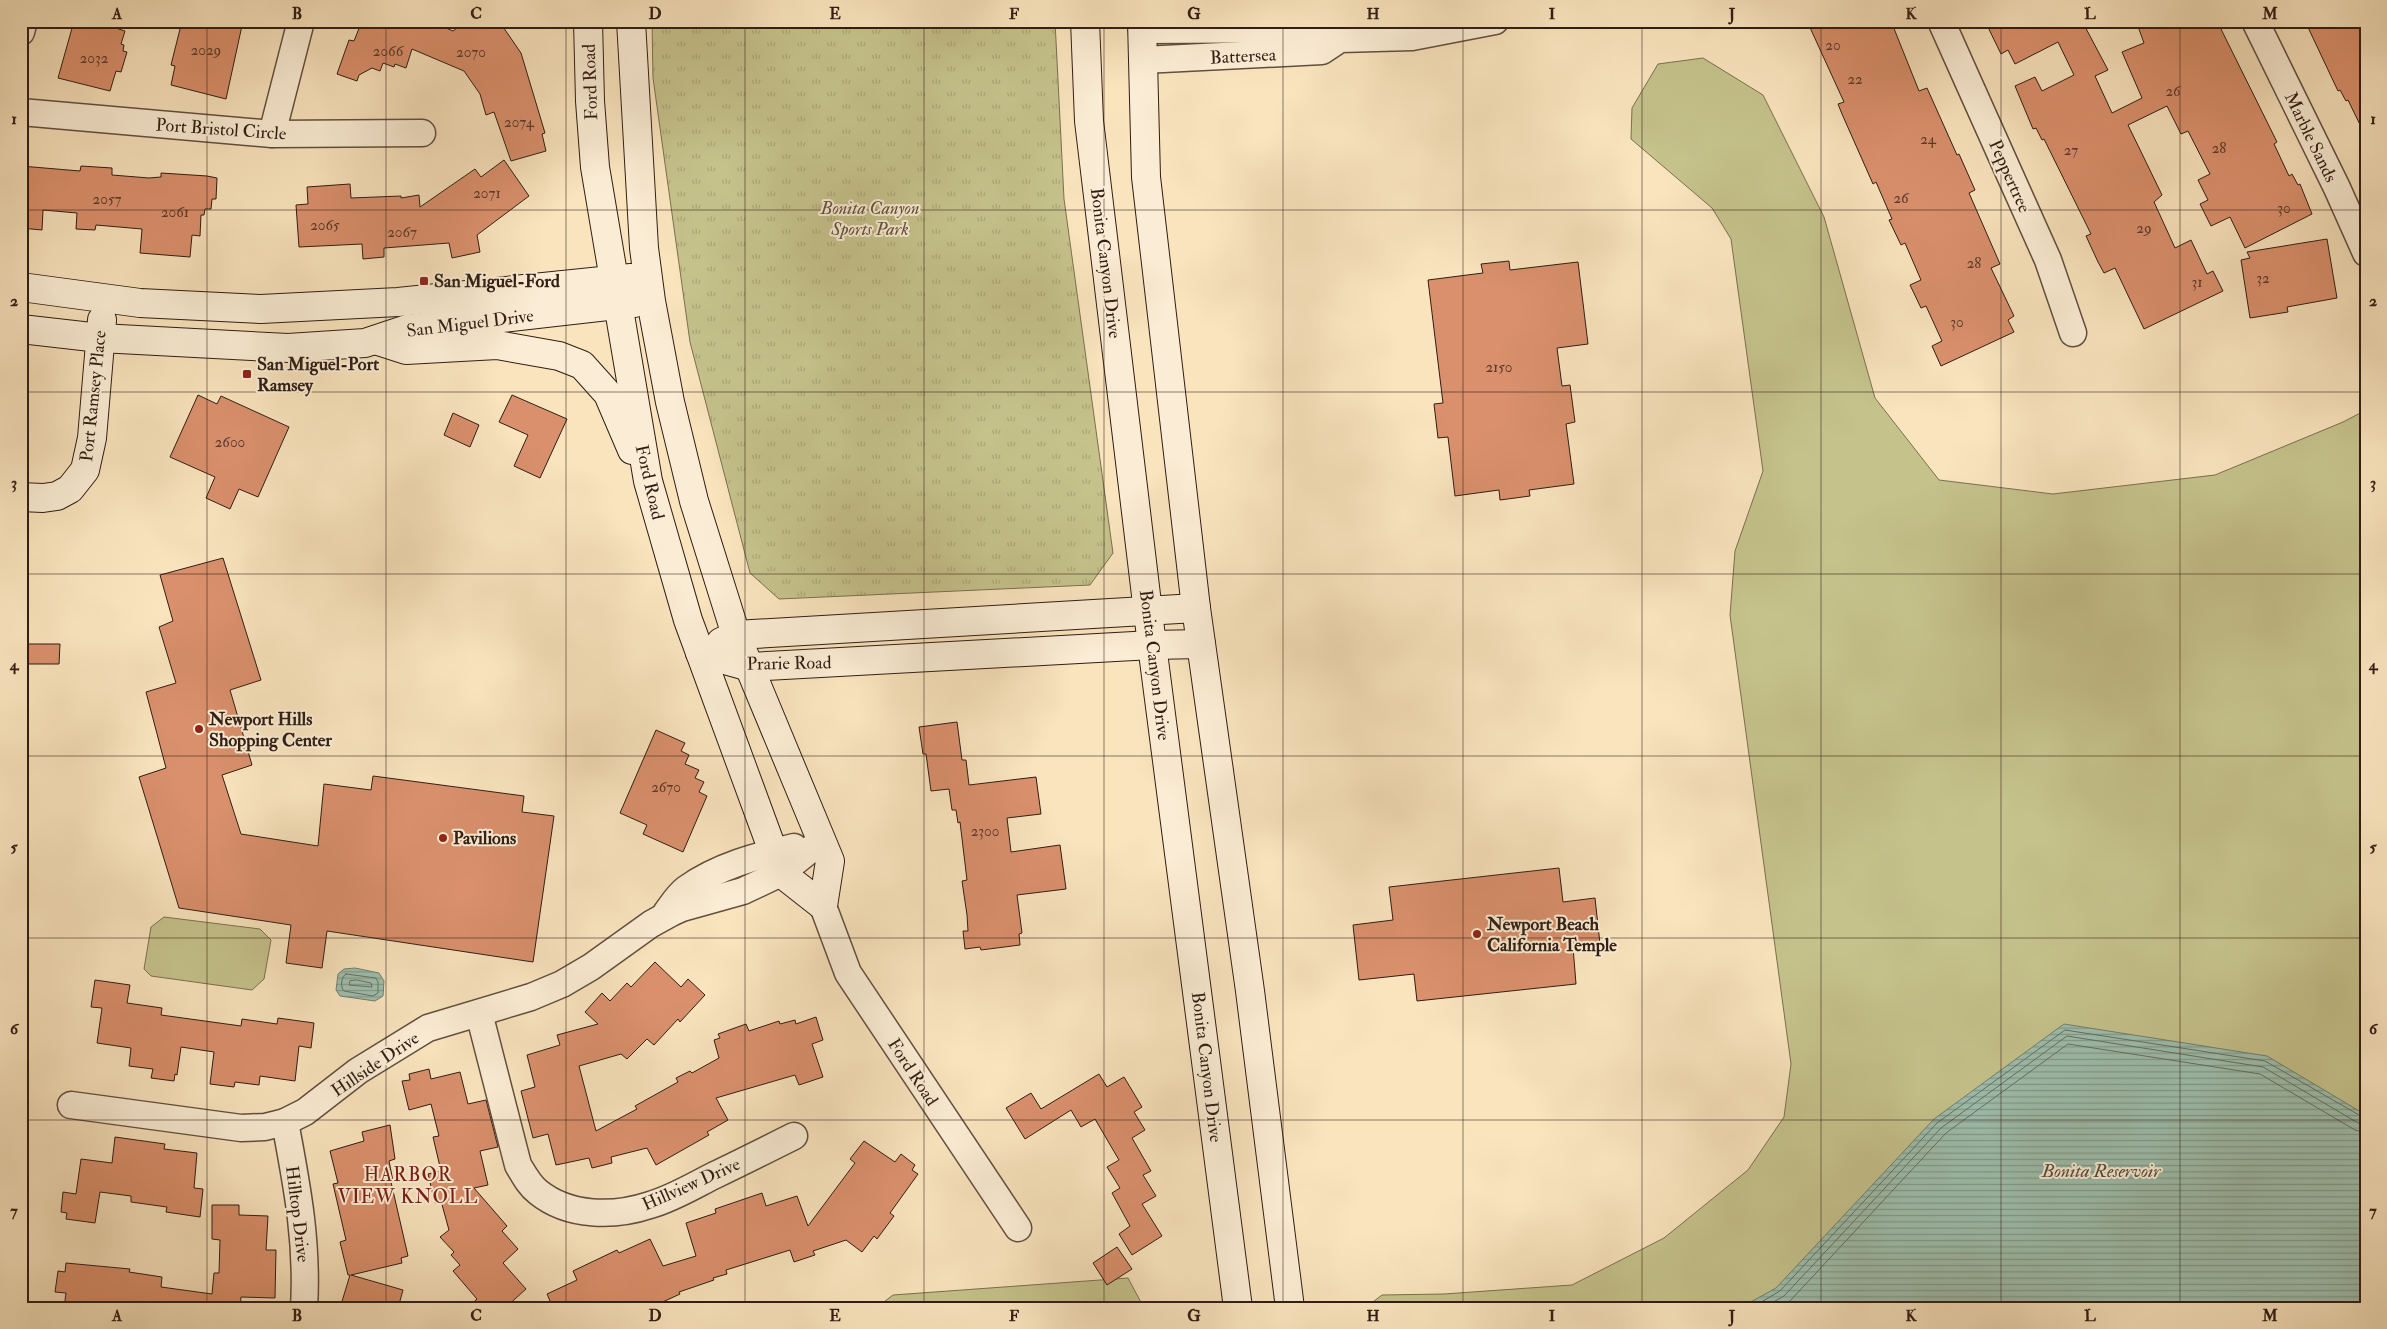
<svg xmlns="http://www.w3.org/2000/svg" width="2387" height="1329" font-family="'IM FELL Double Pica',serif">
<defs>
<pattern id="park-tufts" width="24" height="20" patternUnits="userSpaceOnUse" patternTransform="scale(1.25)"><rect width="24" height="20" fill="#c5c28c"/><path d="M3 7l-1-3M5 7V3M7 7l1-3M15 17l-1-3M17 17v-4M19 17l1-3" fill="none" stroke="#aaa678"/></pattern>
<pattern id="water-rules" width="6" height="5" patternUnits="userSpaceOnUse" patternTransform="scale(1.25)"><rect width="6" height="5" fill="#9ebfae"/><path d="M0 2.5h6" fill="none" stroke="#819b8c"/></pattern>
</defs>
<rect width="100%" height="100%" fill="#f9e4be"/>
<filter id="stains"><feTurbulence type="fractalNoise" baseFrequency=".004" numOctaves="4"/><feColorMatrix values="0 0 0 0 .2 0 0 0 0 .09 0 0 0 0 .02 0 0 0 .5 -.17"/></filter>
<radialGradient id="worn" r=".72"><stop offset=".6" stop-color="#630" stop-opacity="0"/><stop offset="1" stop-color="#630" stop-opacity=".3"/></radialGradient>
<g fill="#c5c28c" stroke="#7a7050">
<polygon points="1703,58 1763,95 1824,217 1875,398 1939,480 2053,494 2215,475 2343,422 2366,410 2366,1308 1365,1308 1382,1295 1444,1294 1572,1285 1664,1238 1748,1170 1784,1117 1791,1064 1730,615 1735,551 1763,471 1731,239 1712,208 1631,139 1632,108 1658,64"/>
<polygon points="164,917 260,929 271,940 264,979 252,990 151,976 144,969 151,927"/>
<polygon points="1128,1278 1144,1308 876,1308 893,1295"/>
</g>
<polygon fill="url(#park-tufts)" stroke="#7a7050" points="652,21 1055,21 1064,199 1113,553 1090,585 779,599 750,573 690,342 653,78"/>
<g fill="url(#water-rules)" stroke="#727e70">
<polygon points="355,968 379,973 384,981 383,996 375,1001 340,996 336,990 338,974 344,969"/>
<polygon points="2064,1024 2267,1056 2366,1115 2366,1308 1740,1308 1776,1288 1934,1119"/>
</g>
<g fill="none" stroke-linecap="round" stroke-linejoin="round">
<g stroke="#676e61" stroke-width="1">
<path d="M346 974 376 978 378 982V993L373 996 344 991C340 987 341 977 346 974Z"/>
<polygon points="357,980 371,983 372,987 349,985 350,981"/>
<polyline points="1751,1308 1780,1291 1937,1123 2065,1030 2265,1061 2366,1119"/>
<polyline points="1763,1308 1784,1296 1941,1128 2067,1036 2263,1067 2358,1123 2366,1125"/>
<polyline points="1779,1308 1790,1301 1946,1133 2068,1044 2260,1074 2355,1130 2366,1133"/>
</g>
</g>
<g fill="#da906d" stroke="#301d14">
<polygon points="74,21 94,21 125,31 121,44 124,45 123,51 127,52 121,72 116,71 110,91 58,78"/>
<polygon points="182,21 243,21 226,99 171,85 175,66 171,65"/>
<polygon points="362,21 430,21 453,31 466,21 499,21 521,53 545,133 542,134 546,151 511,161 494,112 486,115 480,94 464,71 412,49 406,68 395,64 394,67 383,63 380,71 372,68 359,75 357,81 337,74 349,40 354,41"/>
<polygon points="1807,21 1891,21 1919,91 1927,88 1957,155 1959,154 1975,190 1969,193 2000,264 1991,268 2014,316 2008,320 2014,332 1941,366 1932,346 1942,341 1926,306 1921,308 1910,285 1921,280 1905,243 1901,245 1889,220 1892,219 1876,182 1873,184 1842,114 1838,104 1844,102"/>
<polygon points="1985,21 2082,21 2108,70 2095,76 2112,113 2142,98 2122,52 2144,43 2136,21 2217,21 2277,142 2274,144 2289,176 2292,174 2298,185 2300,184 2312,214 2245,248 2230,217 2211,226 2200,204 2208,200 2198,180 2210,174 2188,131 2181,134 2167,106 2128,125 2162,195 2154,202 2175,248 2191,240 2207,274 2213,271 2223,291 2144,329 2115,268 2104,273 2098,262 2086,236 2091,234 2044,139 2042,140 2036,128 2033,129 2015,86 2035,77 2042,91 2074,75 2058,42 2015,64 2008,50 2001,54"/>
<polygon points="2305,21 2366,21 2366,137 2348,100 2346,101 2340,90 2338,91"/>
<polygon points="504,160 529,196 477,235 480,252 452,258 449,243 384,248 384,257 363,259 362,244 299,247 296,205 308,204 307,187 350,184 351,198 401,196 401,198 419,195 420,207 475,169 481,177"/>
<polygon points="21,166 80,171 81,166 112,168 112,175 149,178 161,177 161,173 207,176 217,178 216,199 212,199 211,209 205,209 204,215 201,215 200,236 192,235 190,257 140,253 142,229 96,225 95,230 76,229 77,213 43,210 42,230 21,228"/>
<polygon points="2327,239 2337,298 2287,307 2288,312 2250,318 2241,260 2250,258 2247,252"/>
<polygon points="1509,261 1510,270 1578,262 1588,344 1557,348 1562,386 1570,385 1575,422 1566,424 1574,484 1529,490 1530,496 1500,500 1499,490 1455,496 1448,437 1438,438 1434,404 1443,403 1428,280 1483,273 1481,264"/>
<polygon points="198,395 217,404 221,396 289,427 258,497 239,489 230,509 206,498 215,477 170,457"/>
<polygon points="512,395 567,419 540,478 514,466 528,435 499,422"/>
<polygon points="453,413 479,425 470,447 444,435"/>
<polygon points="223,558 261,680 230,690 252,765 222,775 241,834 318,846 324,784 371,790 373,776 524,796 522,812 554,816 533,962 327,931 322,968 286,963 291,925 179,908 139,777 166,768 146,692 176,683 159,627 173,621 160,575"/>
<polygon points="27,644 60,644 59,664 28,664"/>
<polygon points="957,722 962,760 966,760 969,785 1036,777 1041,814 1007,818 1011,852 1060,845 1066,889 1017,895 1022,933 1019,934 1020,945 981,950 980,947 965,949 963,931 968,931 967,915 962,881 967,880 960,822 958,823 956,810 952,810 949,789 931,791 926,754 923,754 919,727"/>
<polygon points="656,730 685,743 681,751 689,755 685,764 699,770 695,778 704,782 699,792 707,796 683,852 643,834 647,825 620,813"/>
<polygon points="1559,868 1563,902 1595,898 1600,944 1573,947 1576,984 1417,1001 1414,974 1359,980 1353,925 1393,920 1389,887"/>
<polygon points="655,962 681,987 688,979 705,995 680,1022 678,1019 654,1045 647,1039 627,1059 621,1054 579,1066 596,1131 637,1109 635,1106 678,1082 676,1078 690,1071 692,1073 719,1058 714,1040 720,1038 718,1034 746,1024 749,1031 779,1021 780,1024 795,1020 796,1024 816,1017 823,1040 812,1044 823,1077 799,1085 795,1075 716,1098 728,1120 707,1132 709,1135 656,1165 647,1148 611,1157 612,1163 592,1168 589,1158 556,1165 548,1134 533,1138 521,1091 535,1087 527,1055 560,1045 557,1035 598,1024 585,1012 602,993 610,1001 627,983 631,987"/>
<polygon points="95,980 130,985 127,1003 162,1008 161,1015 241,1026 242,1019 277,1024 278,1018 314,1023 311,1048 299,1046 295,1081 260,1076 259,1085 235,1082 234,1087 210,1084 214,1052 181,1047 177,1075 175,1074 174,1081 151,1078 153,1069 129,1066 131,1048 97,1043 102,1008 91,1007"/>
<polygon points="429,1069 431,1079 460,1072 468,1104 486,1100 498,1147 480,1151 488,1185 474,1188 507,1226 502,1231 518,1249 503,1263 526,1289 505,1308 467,1308 477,1299 453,1271 460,1265 451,1255 454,1252 440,1237 449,1230 441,1201 435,1203 428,1174 441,1171 433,1137 439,1136 431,1104 409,1110 402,1081 410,1080 409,1074"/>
<polygon points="1099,1074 1107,1087 1124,1077 1142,1107 1134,1112 1145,1130 1132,1138 1151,1171 1143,1175 1156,1196 1142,1204 1162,1236 1132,1255 1119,1234 1130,1226 1112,1193 1120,1188 1107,1167 1119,1160 1095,1119 1081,1127 1071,1110 1025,1139 1006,1108 1031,1093 1041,1109"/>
<polygon points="390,1125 395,1159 389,1161 393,1181 391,1182 408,1256 401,1258 402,1263 351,1275 403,1290 398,1308 340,1308 350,1275 348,1275 340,1242 346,1240 333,1184 338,1183 330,1151 364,1141 362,1132"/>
<polygon points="115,1137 165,1144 164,1149 197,1153 194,1188 203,1189 200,1217 166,1212 167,1207 131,1202 131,1196 100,1192 95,1223 66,1219 67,1213 61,1212 63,1192 76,1194 81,1159 112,1163"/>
<polygon points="864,1141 895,1162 901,1154 915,1165 912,1170 918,1174 890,1213 894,1216 877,1239 874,1236 862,1252 846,1240 813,1251 815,1255 794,1262 790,1250 726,1270 727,1274 713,1278 714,1280 679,1292 680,1294 654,1306 652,1301 639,1308 553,1308 547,1294 577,1280 573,1271 617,1250 619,1253 650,1239 663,1266 696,1256 686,1223 716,1213 715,1209 762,1193 766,1206 797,1196 808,1226 855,1163 850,1159"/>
<polygon points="212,1205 239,1205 239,1215 268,1216 266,1250 276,1250 275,1298 241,1297 240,1308 64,1308 66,1293 55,1292 58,1271 65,1272 66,1263 130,1269 129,1272 162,1277 161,1287 212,1294 214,1273 219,1273 220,1240 212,1239"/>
<polygon points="1117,1247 1132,1269 1107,1285 1093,1263"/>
</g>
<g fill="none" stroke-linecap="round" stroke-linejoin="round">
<defs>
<g id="street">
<polyline points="1941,21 2048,260 2073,333"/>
<polyline points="2255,21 2337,188 2366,253"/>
<polyline points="1142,30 1323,29 1340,39"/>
<polyline points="21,32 24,21"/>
<polyline points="1143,60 1322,51 1340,39 1412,37 1495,21"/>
<polyline points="21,112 272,134 422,133"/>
<polyline points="272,134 301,21"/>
<polyline points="823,906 848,973 1018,1228"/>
<path d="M666 913C672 905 678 895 686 889 718 866 757 856 794 847"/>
<path d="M479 1013 518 1165C524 1175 529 1185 538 1192 569 1217 614 1217 650 1205 672 1199 695 1185 715 1175 742 1162 768 1149 794 1136"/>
<polyline points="71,1105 241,1128 265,1127 285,1122 305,1112 358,1071 428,1028 531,997 562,984 591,967 651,924 671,913 682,908 743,891 781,873 821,841"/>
<path d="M285 1122C297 1186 308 1242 304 1308"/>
</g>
<g id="secondary">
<polyline points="588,21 590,101 595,167 648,481 688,620 781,873 823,906"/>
<polyline points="631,21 644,248 651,301 670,402 694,501 736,635 830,861 823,906"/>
<polyline points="1085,21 1089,121 1152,645 1238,1308"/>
<polyline points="1142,21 1146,177 1196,608 1250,991 1290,1308"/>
<polyline points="21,287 140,303 261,309 398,302 631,278"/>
<polyline points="21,329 100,338 288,348 365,343 407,329 634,303"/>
<polyline points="375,340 406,350 497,345 559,356 582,365 608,394 632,450"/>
<polyline points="21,497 43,498 57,496 70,489 85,470 92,438 102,320"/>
<polyline points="721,642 736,635 1196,608"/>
<polyline points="700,653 750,667 1152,645 1201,644"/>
</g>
</defs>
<use href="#street" stroke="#624f3e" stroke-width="29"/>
<use href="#secondary" stroke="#301d14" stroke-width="30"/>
<use href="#street" stroke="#fbedd5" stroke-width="26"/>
<use href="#secondary" stroke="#fbedd5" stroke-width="28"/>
</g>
<path fill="none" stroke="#301d14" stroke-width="1" stroke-opacity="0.55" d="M207 21V1308M386 21V1308M566 21V1308M745 21V1308M924 21V1308M1104 21V1308M1283 21V1308M1463 21V1308M1642 21V1308M1821 21V1308M2001 21V1308M2180 21V1308M21 210H2366M21 392H2366M21 574H2366M21 756H2366M21 938H2366M21 1120H2366"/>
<g fill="#8f2418" stroke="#fbedd5" stroke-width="2">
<rect x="419" y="276" width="10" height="10" rx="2.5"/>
<rect x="242" y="369" width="10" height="10" rx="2.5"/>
<circle cx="199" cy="729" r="5"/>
<circle cx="443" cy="838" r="5"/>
<circle cx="1477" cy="934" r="5"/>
</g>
<g text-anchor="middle" stroke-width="4" stroke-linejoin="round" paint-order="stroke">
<g font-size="15" fill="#5a3a2a">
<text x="1833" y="50">20</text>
<text x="206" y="55">2029</text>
<text x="388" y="56">2066</text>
<text x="471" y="57">2070</text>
<text x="94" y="63">2032</text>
<text x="1855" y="84">22</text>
<text x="2173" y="96">26</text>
<text x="519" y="127">2074</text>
<text x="1928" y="144">24</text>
<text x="2219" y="153">28</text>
<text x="2071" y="155">27</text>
<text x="487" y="198">2071</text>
<text x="1901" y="203">26</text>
<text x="107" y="204">2057</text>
<text x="2284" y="213">30</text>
<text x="175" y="217">2061</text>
<text x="325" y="230">2065</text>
<text x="2144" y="233">29</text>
<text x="402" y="237">2067</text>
<text x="1974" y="268">28</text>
<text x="2263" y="283">32</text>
<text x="2197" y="287">31</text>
<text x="1957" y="327">30</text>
<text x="1499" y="372">2150</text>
<text x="230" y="447">2600</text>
<text x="666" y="792">2670</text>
<text x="985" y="836">2300</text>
</g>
<g font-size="18" fill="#301d14" stroke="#fbedd5">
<text transform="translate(1243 56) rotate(-3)" y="6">Battersea</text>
<text transform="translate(590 82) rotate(-92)" y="6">Ford Road</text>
<text transform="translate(221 129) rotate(4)" y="6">Port Bristol Circle</text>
<text transform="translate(2311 137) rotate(64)" y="6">Marble Sands</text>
<text transform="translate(2010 176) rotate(66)" y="6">Peppertree</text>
<text transform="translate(1106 263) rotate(83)" y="6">Bonita Canyon Drive</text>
<text transform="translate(470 323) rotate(-7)" y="6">San Miguel Drive</text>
<text transform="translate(93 396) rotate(-84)" y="6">Port Ramsey Place</text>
<text transform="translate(650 482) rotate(77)" y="6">Ford Road</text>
<text transform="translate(789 663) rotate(-1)" y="6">Prarie Road</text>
<text transform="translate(1155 665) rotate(83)" y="6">Bonita Canyon Drive</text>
<text transform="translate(375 1064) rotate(-34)" y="6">Hillside Drive</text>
<text transform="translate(1207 1067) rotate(83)" y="6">Bonita Canyon Drive</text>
<text transform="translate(913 1072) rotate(57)" y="6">Ford Road</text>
<text transform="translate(691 1184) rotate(-24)" y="6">Hillview Drive</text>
<text transform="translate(298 1214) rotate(83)" y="6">Hilltop Drive</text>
</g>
<g font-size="18" font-style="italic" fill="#5d4f38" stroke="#fbedd5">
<text x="870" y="214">Bonita Canyon<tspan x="870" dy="21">Sports Park</tspan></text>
</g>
<g font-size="18" font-weight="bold" fill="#301d14" stroke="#fbedd5" text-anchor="start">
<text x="434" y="287">San Miguel-Ford</text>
<text x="257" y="370">San Miguel-Port<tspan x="257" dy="21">Ramsey</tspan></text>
<text x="209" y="725">Newport Hills<tspan x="209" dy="21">Shopping Center</tspan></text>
<text x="453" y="844">Pavilions</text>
<text x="1487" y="930">Newport Beach<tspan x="1487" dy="21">California Temple</tspan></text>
</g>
<g font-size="19" font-style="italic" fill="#514e42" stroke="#fbedd5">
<text x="2101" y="1177">Bonita Reservoir</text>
</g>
<g font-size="19" letter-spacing="1" fill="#7a1f14" stroke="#fbedd5">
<text x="408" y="1181">HARBOR<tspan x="408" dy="22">VIEW KNOLL</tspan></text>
</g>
</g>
<rect width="2387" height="1329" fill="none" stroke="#f9e4be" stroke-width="55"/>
<rect x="28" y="28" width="2332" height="1274" fill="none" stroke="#301d14" stroke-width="2"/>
<g font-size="16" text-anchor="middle" font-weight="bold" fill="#301d14">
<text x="117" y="19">A</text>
<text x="297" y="19">B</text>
<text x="476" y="19">C</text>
<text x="655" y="19">D</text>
<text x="835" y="19">E</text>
<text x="1014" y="19">F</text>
<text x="1194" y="19">G</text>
<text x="1373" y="19">H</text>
<text x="1552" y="19">I</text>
<text x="1732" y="19">J</text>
<text x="1911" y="19">K</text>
<text x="2090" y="19">L</text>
<text x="2270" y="19">M</text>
<text x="14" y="124">1</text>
<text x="2373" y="124">1</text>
<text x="14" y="306">2</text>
<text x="2373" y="306">2</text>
<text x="14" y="488">3</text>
<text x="2373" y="488">3</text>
<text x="14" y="670">4</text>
<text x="2373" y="670">4</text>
<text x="14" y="852">5</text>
<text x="2373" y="852">5</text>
<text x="14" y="1034">6</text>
<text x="2373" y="1034">6</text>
<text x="14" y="1216">7</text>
<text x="2373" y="1216">7</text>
<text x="117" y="1321">A</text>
<text x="297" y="1321">B</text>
<text x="476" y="1321">C</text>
<text x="655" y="1321">D</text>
<text x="835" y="1321">E</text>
<text x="1014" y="1321">F</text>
<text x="1194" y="1321">G</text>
<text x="1373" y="1321">H</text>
<text x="1552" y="1321">I</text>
<text x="1732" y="1321">J</text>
<text x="1911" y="1321">K</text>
<text x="2090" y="1321">L</text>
<text x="2270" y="1321">M</text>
</g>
<rect width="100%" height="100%" filter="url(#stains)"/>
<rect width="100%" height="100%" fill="url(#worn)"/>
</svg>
